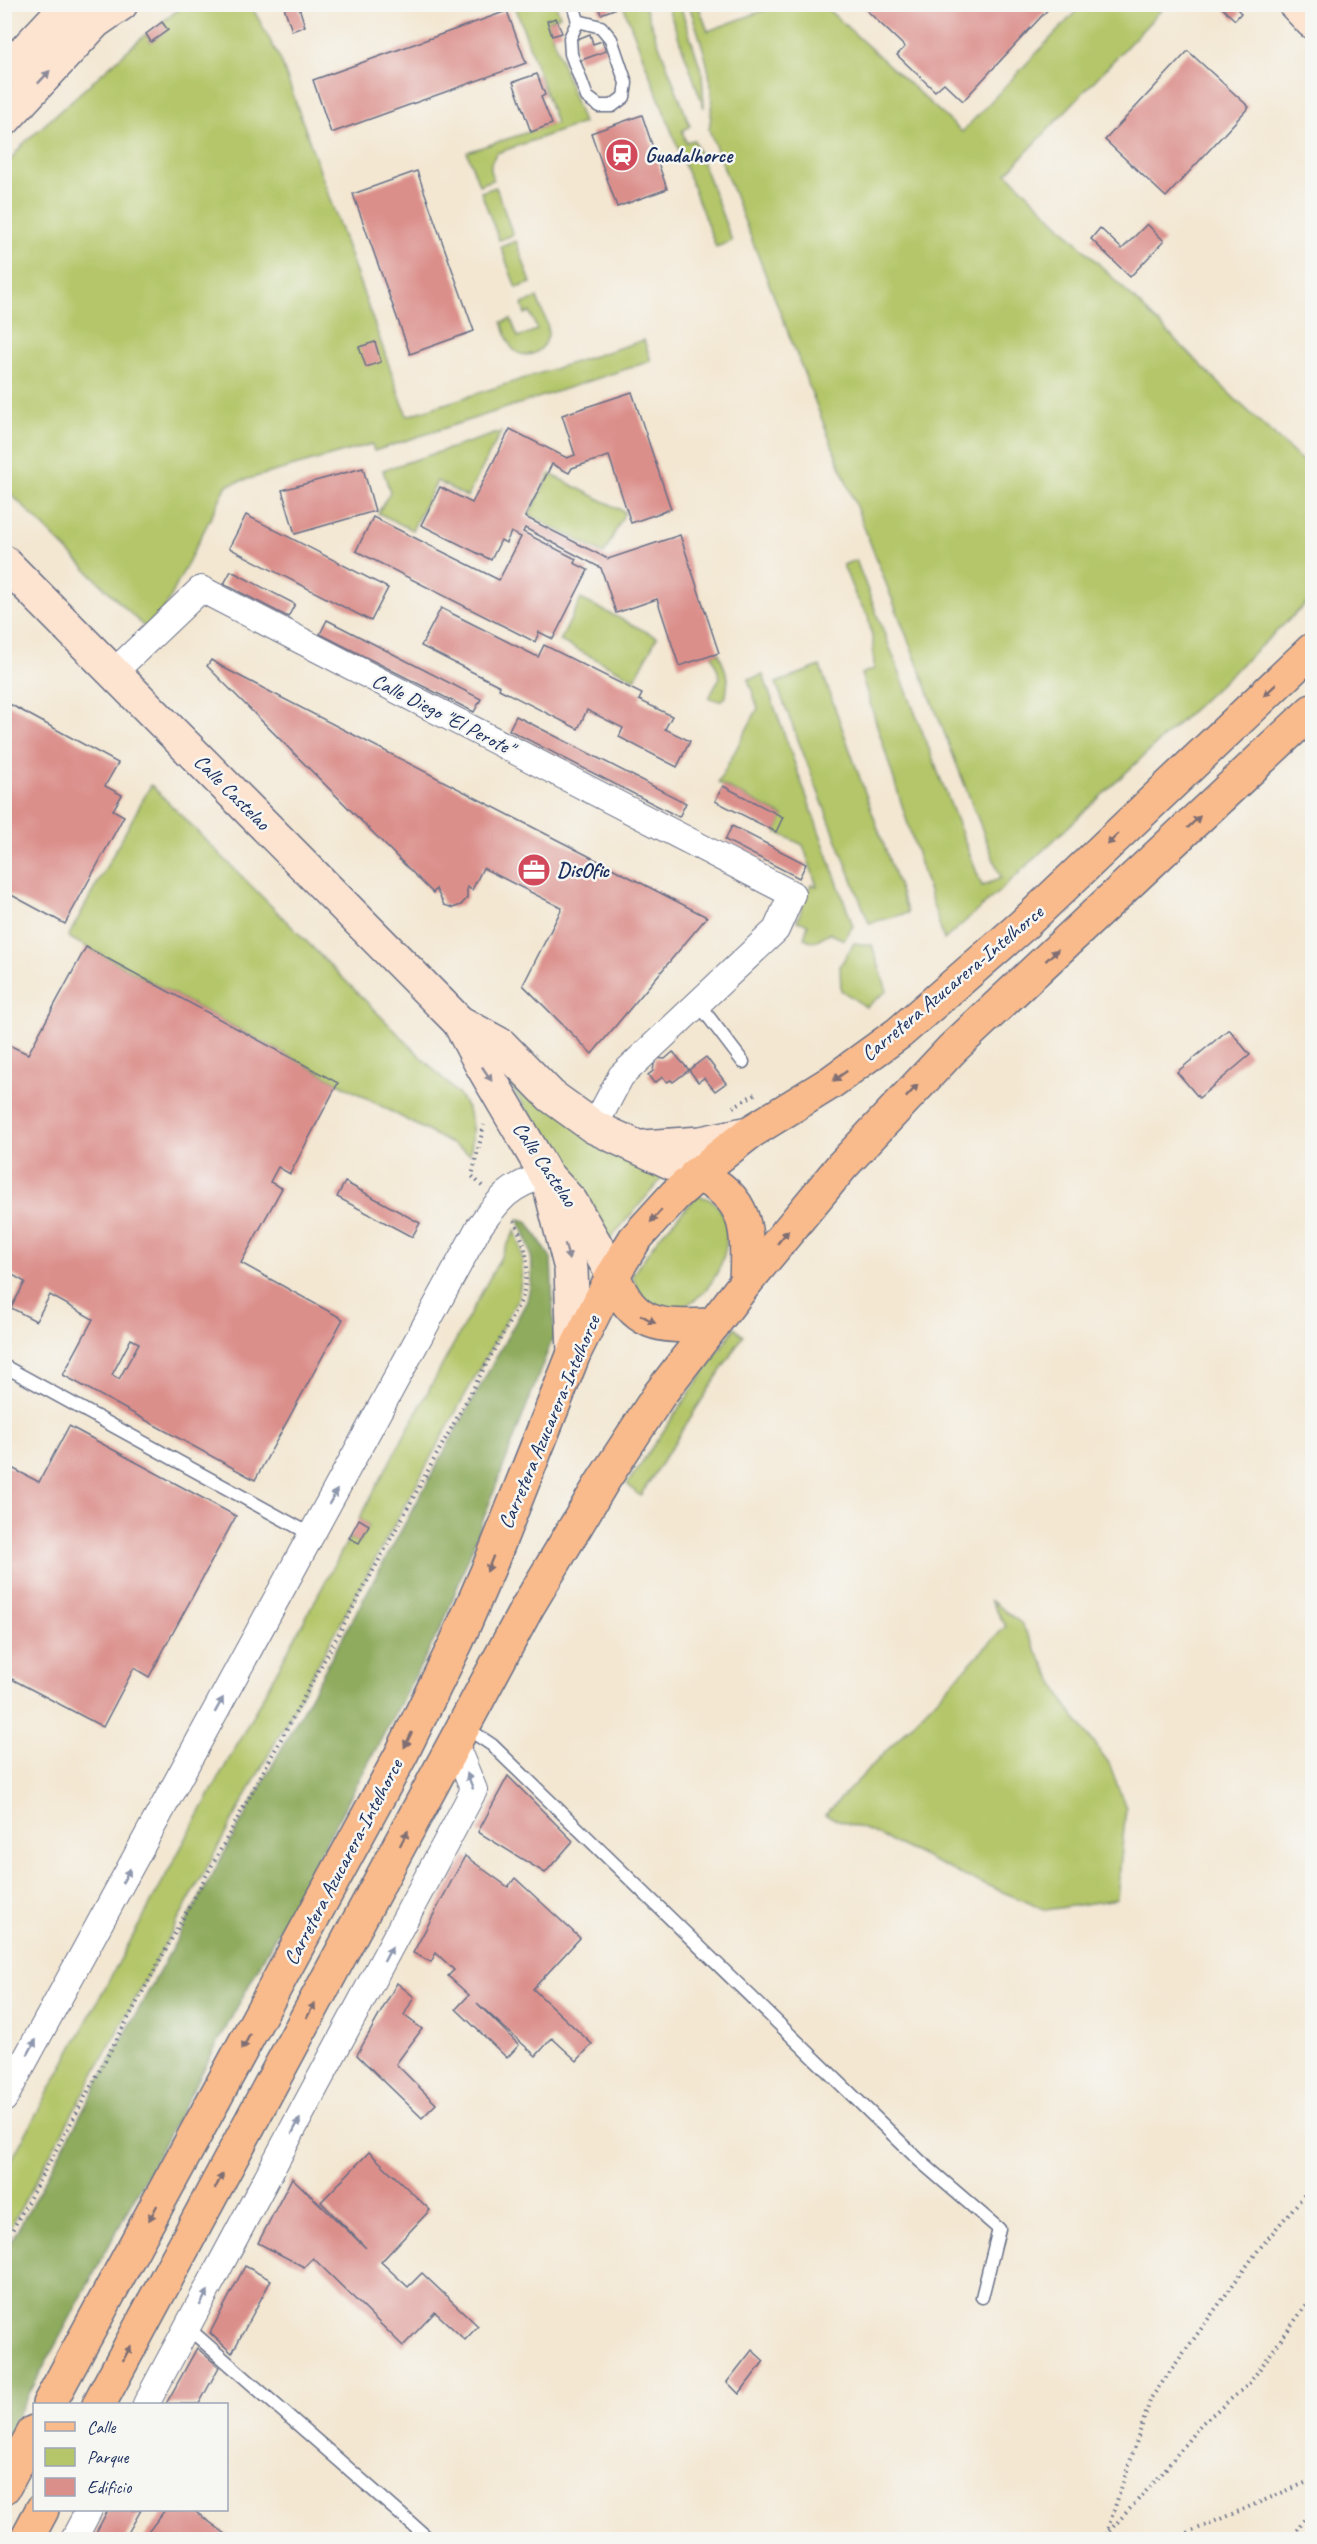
<svg xmlns="http://www.w3.org/2000/svg" width="1317" height="2544" font-family="Caveat,sans-serif">
<rect width="100%" height="100%" fill="#f6f6f2"/>
<filter id="ink" filterUnits="userSpaceOnUse"><feTurbulence type="fractalNoise" baseFrequency=".0167" numOctaves="2"/><feDisplacementMap in="SourceGraphic" scale="12" xChannelSelector="R" yChannelSelector="G"/><feConvolveMatrix kernelMatrix="1 2 1 2 8 2 1 2 1" color-interpolation-filters="sRGB"/></filter>
<filter id="wash" filterUnits="userSpaceOnUse"><feTurbulence type="fractalNoise" baseFrequency=".008" numOctaves="4" result="noise"/><feDisplacementMap in="SourceGraphic" scale="24" xChannelSelector="R" yChannelSelector="G"/><feGaussianBlur stdDeviation="1.35" result="paint"/><feColorMatrix in="noise" values="0 0 0 0 0 0 0 0 0 0 0 0 0 0 0 0 0 1.4 0 .05"/><feComposite in="paint" operator="in"/></filter>
<g filter="url(#wash)">
<rect width="100%" height="100%" fill="#f3e7d2"/>
<g fill="#b4c669" stroke="#687a64" stroke-width="1.5">
<polygon points="185,5 251,5 281,61 407,416 644,340 651,361 374,451 372,444 227,485 166,606 145,628 5,488 5,167 23,144 146,34 151,42 167,30 162,22"/>
<path d="M515 5H556L560 16 547 21 583 123 497 153C489 163 490 168 493 180L479 185 467 152 556 123Z"/>
<polygon points="623,5 644,5 690,126 682,131 686,142 694,140 732,241 716,247"/>
<polygon points="667,5 680,5 702,73 704,108"/>
<path d="M689 5H698L708 31 779 5H823L962 132 1082 5H1166L1007 173 1234 398 1312 470V598L1004 887 944 940 861 674 874 669 873 642 868 616 856 597 843 565 856 560 982 886 1001 878 709 130C718 84 703 48 689 5Z"/>
<polygon points="496,187 513,235 499,240 481,192"/>
<polygon points="516,241 531,283 516,288 501,247"/>
<path d="M537 298C540 308 547 319 548 329 550 348 528 364 513 349 507 343 505 330 502 322L511 319 518 337 537 330 530 312 525 314 522 304Z"/>
<polygon points="501,432 467,497 437,481 412,530 378,513 390,492 383,470"/>
<polygon points="550,474 625,512 604,554 529,515"/>
<polygon points="581,599 657,637 635,679 560,641"/>
<polygon points="719,653 728,678 726,697 720,701 709,698 720,677 712,655"/>
<polygon points="820,666 908,913 869,923 776,683"/>
<polygon points="763,675 853,926 844,940 829,933 814,942 804,938 808,924 797,921 811,884 817,886 803,845 776,832 783,816 718,783 758,708 748,679"/>
<path d="M151 785 459 1095C473 1113 475 1132 470 1154L68 937Z"/>
<polygon points="854,943 872,945 887,991 866,1007 841,990 840,966"/>
<polygon points="507,1071 666,1174 609,1240 564,1162 503,1076"/>
<path d="M698 1195C703 1197 711 1199 715 1203 747 1233 709 1320 660 1307 654 1306 644 1302 641 1296 637 1290 635 1282 632 1275L659 1237Z"/>
<path d="M515 1231C525 1253 523 1274 518 1298L5 2237V2172L349 1538 359 1543 369 1525 359 1519Z"/>
<polygon points="735,1327 743,1336 640,1496 627,1484"/>
<polygon points="990,1600 1021,1623 1068,1708 1109,1763 1126,1808 1117,1899 1046,1910 962,1875 874,1833 825,1815 1006,1626"/>
</g>
<path fill="#8fab5d" stroke="#556d5e" stroke-width="1.5" d="M518 1219 527 1221 551 1258 554 1335 443 1624 5 2439V2253L527 1301C535 1267 534 1251 518 1219Z"/>
<g id="blocks">
<g fill="#db8f8b" fill-rule="evenodd">
<polygon points="283,4 298,4 305,26 292,31"/>
<polygon points="597,4 612,4 614,9 601,14"/>
<polygon points="860,4 1053,4 963,101 944,83 935,91 897,55 905,47"/>
<polygon points="1225,4 1232,4 1241,13 1235,20 1222,8"/>
<polygon points="507,11 526,63 331,133 313,80"/>
<polygon points="556,18 562,33 552,36 547,21"/>
<polygon points="162,22 168,30 151,42 146,34"/>
<polygon points="590,34 593,44 602,41 606,51 579,61 575,40"/>
<polygon points="1188,51 1249,107 1166,197 1105,140"/>
<polygon points="537,74 545,95 541,97 552,124 531,132 513,82"/>
<polygon points="642,115 667,189 617,207 591,133"/>
<polygon points="417,171 474,331 410,354 353,194"/>
<polygon points="1147,224 1164,241 1130,277 1091,239 1100,228 1122,249"/>
<polygon points="375,342 381,362 366,367 359,347"/>
<polygon points="632,392 671,509 631,523 609,456 572,468 569,473 552,464 525,517 608,559 680,535 719,653 679,666 657,599 616,613 601,568 525,528 523,532 576,559 574,563 588,570 553,639 539,632 535,642 356,551 373,517 499,580 521,537 511,532 506,543 501,540 491,560 421,525 440,487 472,503 510,429 567,458 575,455 562,415"/>
<polygon points="363,468 375,511 295,534 282,490"/>
<polygon points="246,515 388,588 371,621 229,548"/>
<polygon points="231,571 295,604 288,617 224,584"/>
<polygon points="441,608 538,657 544,645 642,694 639,700 672,716 665,729 690,741 677,767 619,737 623,728 587,710 578,729 499,689 500,686 421,646"/>
<polygon points="327,620 481,699 474,712 320,634"/>
<polygon points="211,660 226,669 707,917 592,1054 523,985 562,908 483,868 472,890 467,887 467,898 461,905 453,908 444,905 436,889 433,893 207,666"/>
<polygon points="4,701 118,763 105,786 122,795 113,810 124,816 65,924 4,891"/>
<polygon points="516,716 686,803 679,817 509,730"/>
<polygon points="723,786 783,817 776,832 715,801"/>
<polygon points="732,826 806,864 799,878 725,840"/>
<path d="M86 947 338 1083 290 1174 278 1167 270 1182 282 1188 241 1263 343 1319 255 1480 63 1375 93 1319 50 1295 36 1321 11 1308 25 1282 4 1270V1054L9 1045 28 1054ZM131 1339 139 1343 119 1379 112 1375Z"/>
<polygon points="1229,1029 1250,1055 1199,1098 1177,1072"/>
<polygon points="673,1052 689,1070 673,1082 671,1080 667,1082 663,1077 654,1083 648,1075 653,1071 655,1058 665,1059"/>
<polygon points="706,1057 726,1083 715,1091 704,1078 698,1082 689,1070"/>
<polygon points="345,1182 420,1223 412,1237 337,1197"/>
<polygon points="69,1426 236,1516 149,1677 134,1668 103,1727 4,1675 4,1464 39,1482"/>
<polygon points="359,1519 369,1525 359,1543 349,1538"/>
<polygon points="508,1776 573,1841 545,1873 478,1832"/>
<polygon points="465,1856 508,1887 515,1878 580,1938 533,1989 592,2044 577,2061 552,2038 536,2056 477,2003 519,2045 507,2058 456,2009 469,1995 448,1976 454,1970 436,1953 431,1962 413,1953"/>
<polygon points="397,1983 414,1997 404,2015 422,2029 396,2064 436,2104 422,2118 357,2055"/>
<polygon points="369,2152 430,2210 381,2262 408,2287 422,2273 478,2326 465,2340 435,2312 403,2346 313,2258 304,2267 258,2243 292,2178 366,2248 321,2202"/>
<polygon points="245,2266 271,2280 232,2353 210,2333"/>
<polygon points="197,2348 219,2367 199,2404 166,2404"/>
<polygon points="752,2350 764,2361 739,2394 727,2382"/>
<polygon points="108,2510 141,2510 124,2540 92,2540"/>
<polygon points="165,2510 193,2510 234,2540 142,2540"/>
</g>
</g>
</g>
<g filter="url(#ink)">
<use href="#blocks" fill-opacity="0" stroke="#676f87" stroke-width="1.5"/>
<g fill="none" stroke-linecap="round" stroke-linejoin="round">
<defs>
<g id="lane">
<polyline points="573,4 578,21 570,38 571,54 587,97 599,106 612,106 624,97 626,83 611,39 601,27 578,21"/>
<polyline points="698,1003 743,1062"/>
<polyline points="4,1366 312,1535"/>
<polyline points="465,1727 492,1745 920,2161 999,2229 982,2297"/>
<polyline points="188,2328 430,2540"/>
</g>
<g id="street">
<polyline points="114,672 201,589 792,894 776,930 621,1076 594,1127"/>
<path d="M4 2099 479 1227C500 1198 510 1185 546 1175"/>
<polyline points="146,2404 474,1790 455,1744"/>
<polyline points="73,2540 89,2510"/>
</g>
<g id="secondary">
<polyline points="1295,4 1312,22"/>
<polyline points="4,73 69,4"/>
<polyline points="4,120 95,22 121,4"/>
<polyline points="4,562 459,1022 501,1045 551,1096 594,1127 696,1174"/>
<polyline points="459,1022 481,1064 546,1175 571,1202 613,1275"/>
<polyline points="643,1147 701,1143 749,1133"/>
<polyline points="551,1191 571,1269 574,1353"/>
</g>
<g id="primary">
<path d="M696 1174C750 1198 748 1230 746 1282"/>
<path d="M613 1275C634 1329 661 1327 713 1325"/>
<polyline points="49,2404 401,1755 457,1641 490,1565 574,1353 613,1275 635,1239 675,1195 712,1162 749,1133 830,1083 899,1033 1023,925 1312,650"/>
<polyline points="99,2404 528,1606 601,1484 659,1395 746,1282 842,1166 952,1049 1312,711"/>
<polyline points="4,2487 34,2432"/>
<polyline points="26,2540 42,2510"/>
</g>
</defs>
<use href="#lane" stroke="#676f87" stroke-width="15"/>
<use href="#street" stroke="#676f87" stroke-width="28"/>
<use href="#secondary" stroke="#676f87" stroke-width="36"/>
<use href="#primary" stroke="#676f87" stroke-width="36"/>
<g stroke="#676f87" stroke-width="4" stroke-dasharray="1.5 4.5" stroke-linecap="butt">
<polyline points="1306,622 1312,616"/>
<polyline points="733,1107 755,1094"/>
<polyline points="482,1186 472,1176 484,1125"/>
<path d="M4 2245 522 1299C530 1266 529 1251 514 1221"/>
<polyline points="1106,2534 1151,2398 1259,2249 1312,2186"/>
<polyline points="1101,2540 1160,2476 1201,2424 1248,2385 1312,2297"/>
<polyline points="1171,2540 1312,2480"/>
<polyline points="1290,2540 1312,2507"/>
</g>
<use href="#lane" stroke="#fff" stroke-width="12"/>
<use href="#street" stroke="#fff" stroke-width="26"/>
<use href="#secondary" stroke="#fde4d1" stroke-width="33"/>
<use href="#primary" stroke="#fabb8c" stroke-width="33"/>
</g>
<defs><path id="oneway-solid" d="M-6-.8H1V-3.2L6.5 0L1 3.2V.8H-6Z" transform="scale(1.5)"/></defs>
<g fill="#8c8a98">
<use href="#oneway-solid" transform="translate(44 77) rotate(-47)"/>
<use href="#oneway-solid" transform="translate(487 1074) rotate(56)"/>
<use href="#oneway-solid" transform="translate(567 1252) rotate(76)"/>
</g>
<g fill="#7f6e73">
<use href="#oneway-solid" transform="translate(1270 690) rotate(137)"/>
<use href="#oneway-solid" transform="translate(1194 822) rotate(-43)"/>
<use href="#oneway-solid" transform="translate(1113 839) rotate(136)"/>
<use href="#oneway-solid" transform="translate(1052 955) rotate(-43)"/>
<use href="#oneway-solid" transform="translate(840 1076) rotate(144)"/>
<use href="#oneway-solid" transform="translate(912 1091) rotate(-47)"/>
<use href="#oneway-solid" transform="translate(656 1216) rotate(131)"/>
<use href="#oneway-solid" transform="translate(783 1237) rotate(-50)"/>
<use href="#oneway-solid" transform="translate(648 1319) rotate(29)"/>
<use href="#oneway-solid" transform="translate(490 1564) rotate(112)"/>
<use href="#oneway-solid" transform="translate(408 1740) rotate(116)"/>
<use href="#oneway-solid" transform="translate(404 1838) rotate(-62)"/>
<use href="#oneway-solid" transform="translate(311 2010) rotate(-62)"/>
<use href="#oneway-solid" transform="translate(246 2042) rotate(118)"/>
<use href="#oneway-solid" transform="translate(219 2181) rotate(-62)"/>
<use href="#oneway-solid" transform="translate(153 2213) rotate(118)"/>
<use href="#oneway-solid" transform="translate(127 2353) rotate(-62)"/>
</g>
<g fill="#8d97ae">
<use href="#oneway-solid" transform="translate(333 1497) rotate(-61)"/>
<use href="#oneway-solid" transform="translate(219 1705) rotate(-61)"/>
<use href="#oneway-solid" transform="translate(470 1781) rotate(-111)"/>
<use href="#oneway-solid" transform="translate(126 1876) rotate(-61)"/>
<use href="#oneway-solid" transform="translate(388 1954) rotate(-62)"/>
<use href="#oneway-solid" transform="translate(32 2047) rotate(-61)"/>
<use href="#oneway-solid" transform="translate(296 2126) rotate(-62)"/>
<use href="#oneway-solid" transform="translate(204 2298) rotate(-61)"/>
</g>
</g>
<defs>
<symbol id="station-disc" viewBox="-11 -11 22 22"><circle r="9.5" fill="#d1495b" stroke="#f6f6f2"/><path d="M-3-6H3Q5-6 5-4V2Q5 4 3 4L4.5 6H3L1.5 4h-3L-3 6H-4.5L-3 4Q-5 4-5 2V-4Q-5-6-3-6ZM-3.5-4v3h7v-3ZM-3.5 1v1.5H-2V1ZM2 1v1.5H3.5V1Z" fill="#fff"/></symbol>
<symbol id="office-disc" viewBox="-11 -11 22 22"><circle r="9.5" fill="#d1495b" stroke="#f6f6f2"/><path d="M-6-3h4V-5.5h4V-3h4V5H-6ZM-1-4.5V-3h2v-1.5ZM-6 0V1H6V0Z" fill="#fff"/></symbol>
</defs>
<g fill-rule="evenodd">
<use href="#station-disc" x="603" y="136" width="38" height="38"/>
<use href="#office-disc" x="515" y="851" width="38" height="38"/>
</g>
<g text-anchor="middle" stroke-width="5" stroke-linejoin="round" paint-order="stroke">
<g font-size="21" font-weight="bold" fill="#1b2f5e" stroke="#f6f6f2" text-anchor="start">
<text x="645" y="162">Guadalhorce</text>
<text x="557" y="877">DisOfic</text>
</g>
<g font-size="21" fill="#1b2f5e" stroke="#f6f6f2">
<text transform="translate(443 714) rotate(27)" y="7">Calle Diego "El Perote"</text>
<text transform="translate(232 792) rotate(45)" y="7">Calle Castelao</text>
<text transform="translate(952 983) rotate(-40)" y="7">Carretera Azucarera-Intelhorce</text>
<text transform="translate(545 1164) rotate(56)" y="7">Calle Castelao</text>
<text transform="translate(549 1422) rotate(-67)" y="7">Carretera Azucarera-Intelhorce</text>
<text transform="translate(343 1862) rotate(-62)" y="7">Carretera Azucarera-Intelhorce</text>
</g>
</g>
<rect width="1317" height="2544" fill="none" stroke="#f6f6f2" stroke-width="24"/>
<rect x="33" y="2403" width="195" height="108" fill="#f6f6f2" stroke="#9ea6b7" stroke-width="1.5"/>
<rect x="45" y="2422" width="30" height="9" fill="#fabb8c" stroke="#9ea6b7" stroke-width="1.5"/>
<text x="87" y="2433" font-size="18" fill="#1b2f5e">Calle</text>
<rect x="45" y="2448" width="30" height="18" fill="#b4c669" stroke="#9ea6b7" stroke-width="1.5"/>
<text x="87" y="2463" font-size="18" fill="#1b2f5e">Parque</text>
<rect x="45" y="2478" width="30" height="18" fill="#db8f8b" stroke="#9ea6b7" stroke-width="1.5"/>
<text x="87" y="2493" font-size="18" fill="#1b2f5e">Edificio</text>
</svg>
